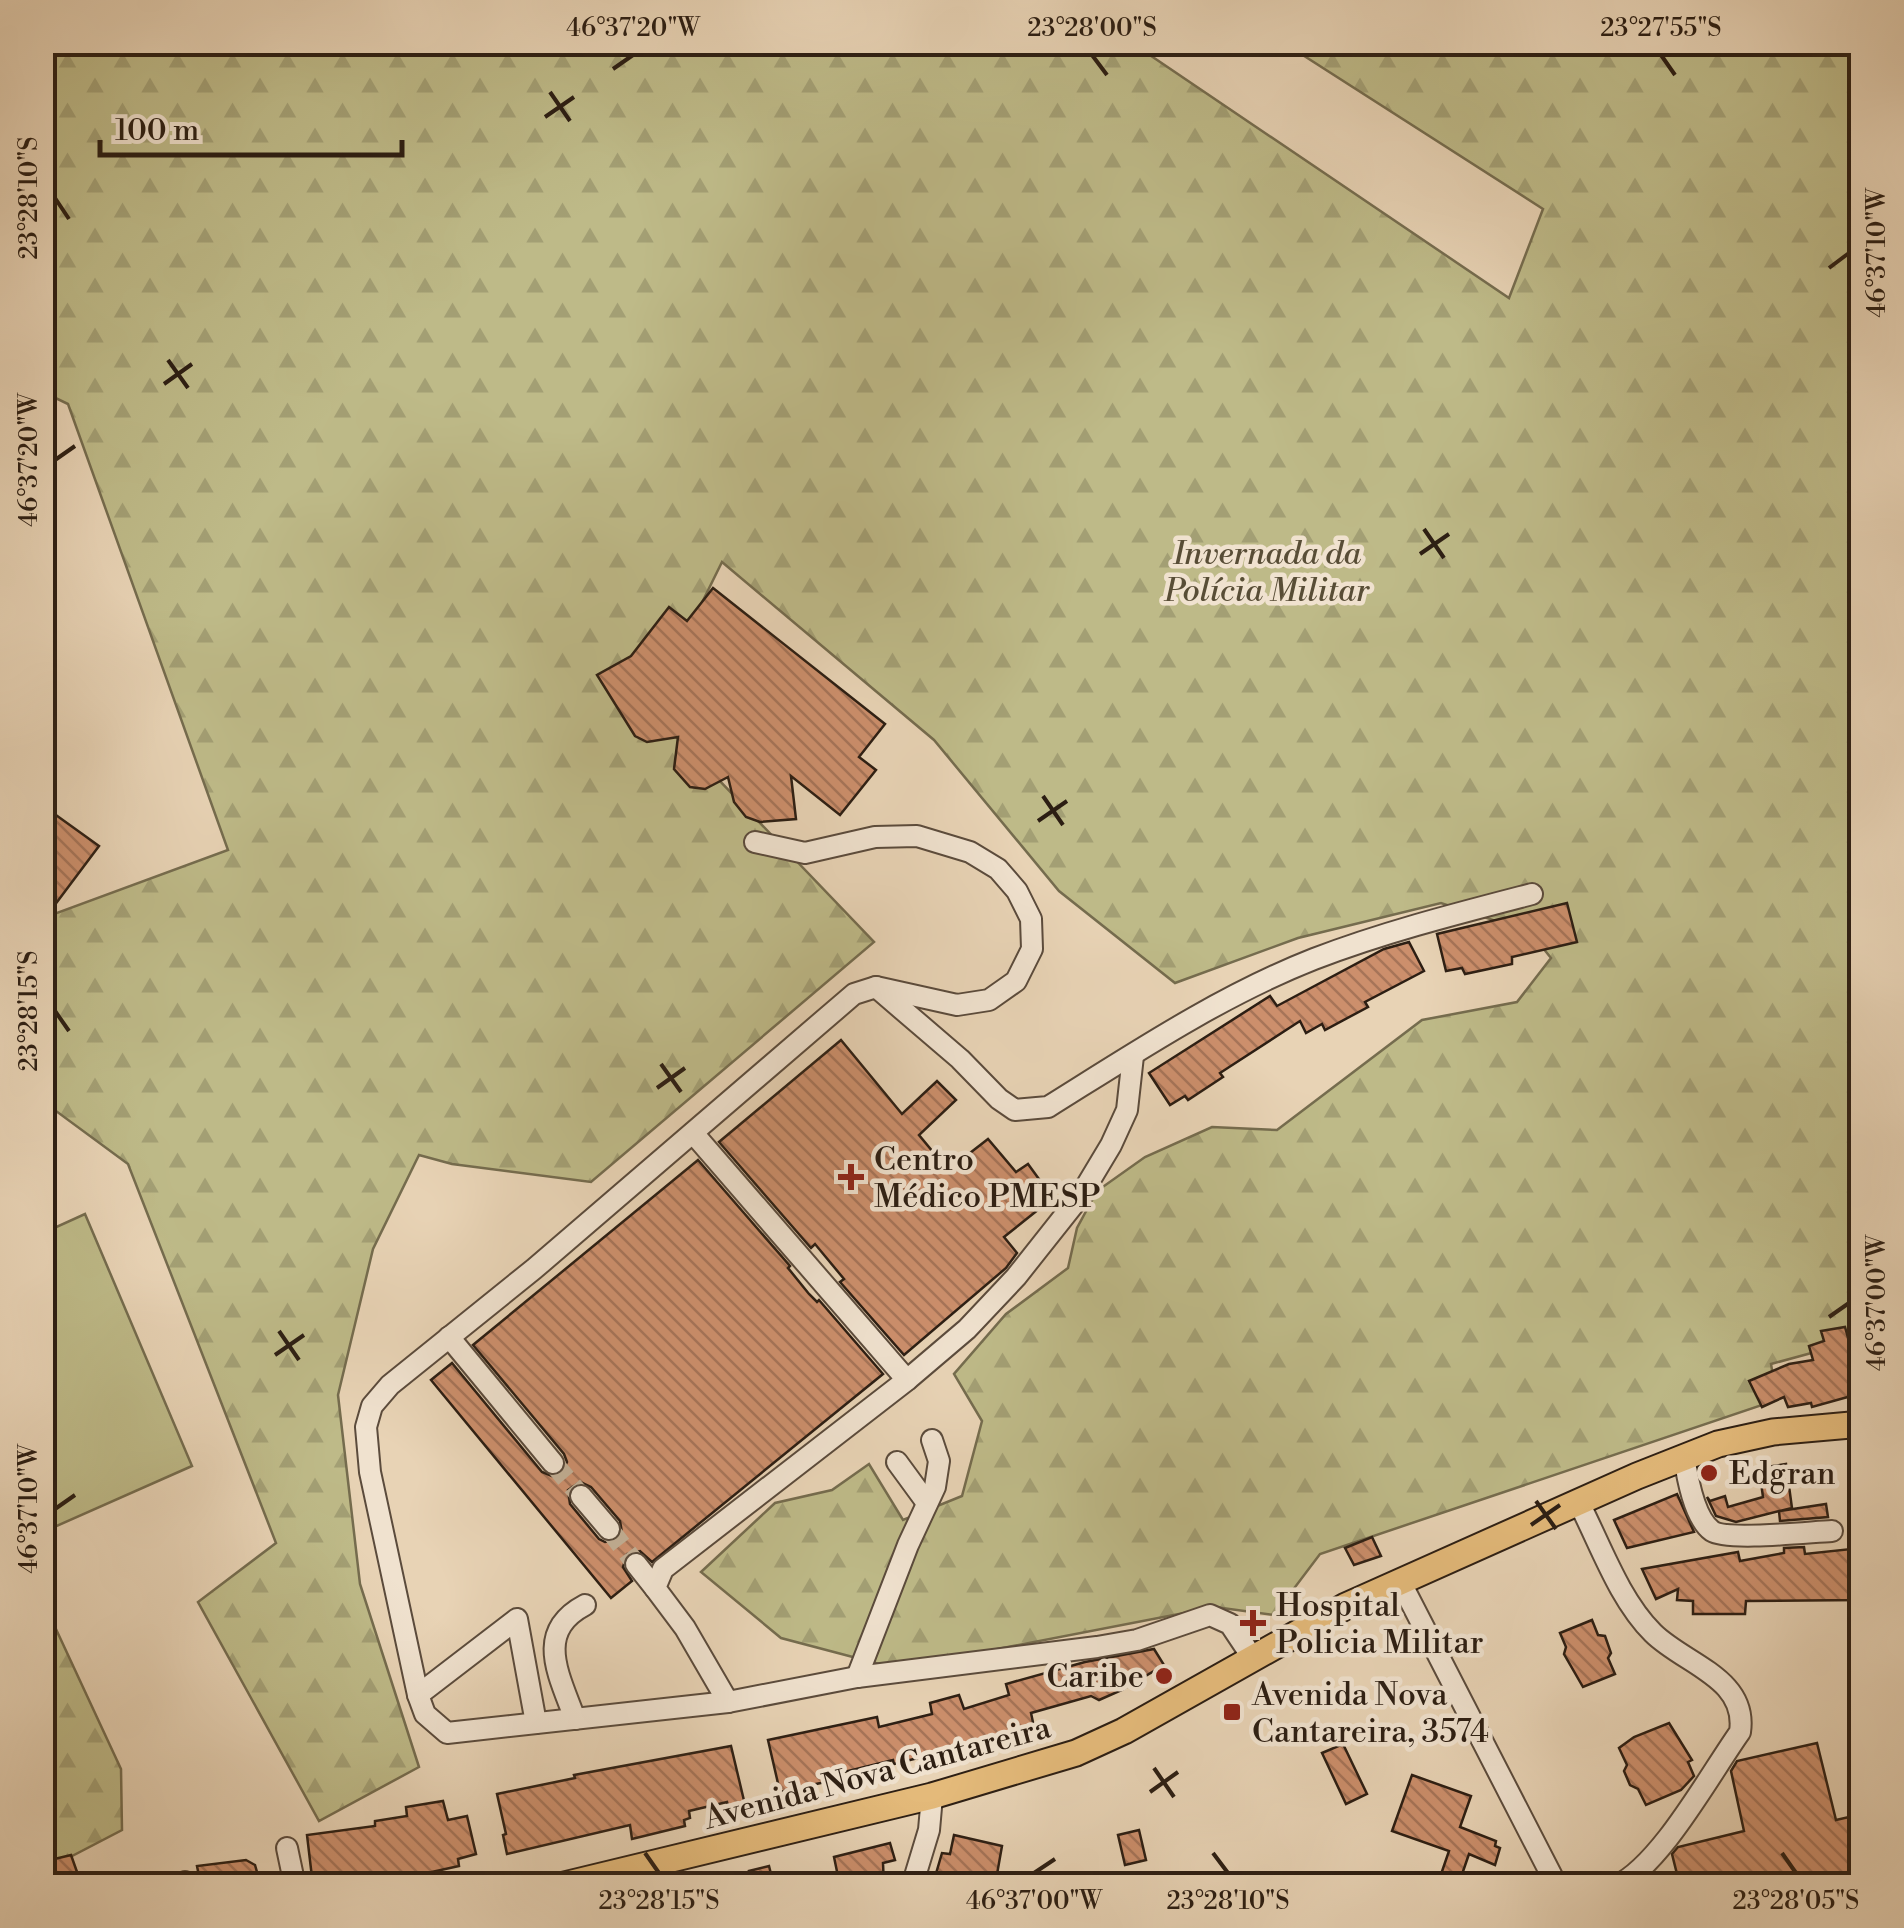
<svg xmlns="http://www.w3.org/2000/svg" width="1904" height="1928" font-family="'Libre Bodoni',serif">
<defs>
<pattern id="forest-firs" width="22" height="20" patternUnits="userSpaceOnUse" patternTransform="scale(2.5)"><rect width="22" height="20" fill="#beba88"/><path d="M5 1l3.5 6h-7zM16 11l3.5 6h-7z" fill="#a39f74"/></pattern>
<pattern id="building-back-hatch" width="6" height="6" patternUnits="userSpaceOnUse" patternTransform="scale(2.5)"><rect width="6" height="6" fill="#cc8f6c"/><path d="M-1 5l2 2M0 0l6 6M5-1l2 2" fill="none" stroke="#a67458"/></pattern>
</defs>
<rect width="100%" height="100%" fill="#e8d3b5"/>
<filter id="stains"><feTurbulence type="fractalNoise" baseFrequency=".002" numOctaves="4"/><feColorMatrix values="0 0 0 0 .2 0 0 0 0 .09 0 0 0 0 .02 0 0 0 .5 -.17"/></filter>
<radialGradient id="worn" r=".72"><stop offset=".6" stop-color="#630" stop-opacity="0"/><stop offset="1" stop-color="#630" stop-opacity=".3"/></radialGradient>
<g fill="url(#forest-firs)" stroke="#756c4e" stroke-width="2.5">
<polygon points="43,43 1132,43 1509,298 1543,209 1284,43 1861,43 1861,1351 1826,1349 1771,1364 1777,1400 1320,1554 1274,1615 1215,1607 982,1652 883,1665 781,1638 701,1572 775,1503 832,1490 869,1464 903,1520 962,1496 982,1421 954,1374 1006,1314 1068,1268 1077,1228 1097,1191 1145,1157 1212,1127 1277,1130 1422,1020 1517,1002 1551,958 1530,932 1441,903 1298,938 1175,983 1059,891 934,740 722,562 650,708 874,942 591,1182 452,1164 419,1155 373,1249 338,1395 360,1584 419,1767 319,1821 198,1602 276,1543 128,1164 52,1108 43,1105 43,918 228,850 68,404 43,392"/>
<polygon points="42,1599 121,1769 122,1830 49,1868 42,1861"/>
</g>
<polygon fill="#beba88" stroke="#756c4e" stroke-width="2.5" points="85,1214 192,1466 43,1532 43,1233"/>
<g fill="url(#building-back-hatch)" stroke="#2c1e13" stroke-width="2.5" fill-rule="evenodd">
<polygon points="713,588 885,724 859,757 876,770 840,815 791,776 796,819 760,822 746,817 734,802 728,777 705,789 690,787 674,769 678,737 647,742 635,736 597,675 631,656 669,607 687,621"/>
<polygon points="42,805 99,846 42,922"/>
<polygon points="1567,903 1577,942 1512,957 1512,964 1465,974 1462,968 1446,971 1437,934"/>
<polygon points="1409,942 1424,971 1365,1002 1368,1007 1325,1030 1322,1024 1306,1033 1300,1021 1220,1073 1223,1077 1188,1100 1185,1096 1170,1105 1149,1073 1270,996 1277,1006 1384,949"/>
<polygon points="841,1040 902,1114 937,1081 956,1100 919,1135 948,1170 988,1139 1016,1172 1028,1164 1044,1186 1034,1193 1044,1205 1004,1237 1017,1253 1006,1268 904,1355 840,1282 844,1279 815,1244 811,1248 719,1142"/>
<path d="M698 1160 790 1266 788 1268 809 1294 817 1302 819 1300 883 1374 652 1562 640 1551 627 1554 623 1567 632 1581 611 1598 431 1380 452 1363 542 1472 554 1477 562 1473 567 1462 564 1454 473 1345ZM580 1482 591 1487 620 1521 622 1533 617 1540 605 1542 599 1539 570 1504 568 1490Z"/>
<polygon points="1845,1327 1852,1352 1858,1351 1862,1393 1812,1407 1811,1403 1788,1407 1784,1397 1762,1407 1749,1381 1789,1364 1813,1360 1809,1346 1824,1341 1821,1331"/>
<polygon points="1786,1464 1792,1508 1780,1511 1826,1504 1828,1517 1780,1521 1779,1511 1736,1522 1716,1516 1707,1497 1710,1501 1725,1496 1728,1507 1763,1497 1759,1468"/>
<polygon points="1677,1494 1694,1532 1627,1548 1614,1520"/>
<polygon points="1372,1537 1381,1556 1354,1565 1345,1548"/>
<polygon points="1804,1547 1805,1554 1851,1549 1852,1554 1862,1553 1862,1600 1746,1601 1745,1614 1693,1614 1693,1601 1677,1600 1678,1589 1656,1599 1642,1569 1738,1552 1740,1561 1784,1553 1784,1548"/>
<polygon points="1592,1620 1598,1635 1605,1636 1611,1653 1608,1658 1615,1674 1583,1687 1564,1654 1566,1647 1560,1633"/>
<polygon points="1154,1649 1164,1665 1122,1690 1099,1700 1091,1696 1031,1713 1034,1727 1020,1731 1023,1741 965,1758 962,1747 894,1764 893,1760 823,1777 825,1782 780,1792 768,1740 877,1717 879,1727 932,1714 930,1703 959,1695 964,1709 1009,1695 1006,1684 1085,1662"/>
<polygon points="1669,1723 1692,1760 1688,1762 1694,1776 1681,1790 1646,1805 1638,1789 1630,1785 1624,1771 1627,1765 1619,1748 1634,1737"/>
<polygon points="1817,1743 1836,1820 1862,1814 1862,1886 1680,1886 1672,1854 1678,1847 1744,1831 1731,1771 1737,1761"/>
<polygon points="1343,1744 1367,1794 1346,1804 1322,1753"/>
<polygon points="731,1746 746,1809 730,1813 727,1802 689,1811 690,1818 684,1820 685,1826 632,1839 630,1825 507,1854 503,1835 506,1834 497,1794 575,1778 574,1775"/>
<polygon points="1412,1775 1471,1796 1460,1827 1496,1841 1495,1846 1500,1848 1495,1865 1469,1854 1458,1886 1437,1886 1449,1851 1392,1831"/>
<polygon points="443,1801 448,1820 467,1816 476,1854 458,1859 459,1866 418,1875 419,1886 313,1886 307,1835 375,1826 375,1821 407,1816 406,1807"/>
<polygon points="1139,1830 1146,1860 1125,1865 1118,1835"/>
<polygon points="954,1835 1002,1846 996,1880 992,1879 990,1886 939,1886 941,1878 935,1877 942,1853 950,1854"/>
<polygon points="890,1843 895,1860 883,1863 884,1886 840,1886 834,1857"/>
<polygon points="71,1855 82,1886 42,1886 42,1862"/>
<polygon points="246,1860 255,1865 261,1886 201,1886 197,1866"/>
<polygon points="769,1866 774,1886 753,1886 749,1871"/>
</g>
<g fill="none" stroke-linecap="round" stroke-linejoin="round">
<g stroke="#c2af95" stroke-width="20" stroke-dasharray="20 10" stroke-linecap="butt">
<polyline points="553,1463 581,1496"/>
<polyline points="609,1529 636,1564"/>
</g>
<defs>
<g id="minor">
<polyline points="755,842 805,853 875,837 917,836 970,852 998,869 1017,891 1031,919 1032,949 1016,981 989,1000 957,1005 876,987 854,994 534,1269 390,1385 372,1406 366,1427 370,1472 418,1695 425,1714 447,1733 728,1702 857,1677 1097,1647 1137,1640 1210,1615 1230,1624 1252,1657"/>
<path d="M876 987 960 1059 999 1099 1015 1110 1048 1107C1133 1054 1220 996 1314 959 1384 932 1459 913 1532 894"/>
<polyline points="693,1133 907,1380"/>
<polyline points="449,1337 553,1463"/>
<path d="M1684 1456C1687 1476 1694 1518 1712 1531 1727 1541 1809 1532 1832 1531"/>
<polyline points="897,1462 927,1503"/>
<polyline points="581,1496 609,1529"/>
<path d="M1579 1503C1601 1546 1619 1599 1653 1633 1684 1664 1748 1678 1740 1732 1710 1774 1661 1865 1616 1886"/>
<polyline points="636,1564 655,1588"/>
<polyline points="1400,1581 1557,1886"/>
<polyline points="857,1677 908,1545 935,1487 939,1461 932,1440"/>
<polyline points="418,1695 517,1619 536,1723"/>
<polyline points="728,1702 685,1628 655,1588 663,1569 907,1380 967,1329 1016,1277 1081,1195 1111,1145 1127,1110 1133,1056"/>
<path d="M575 1719C559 1675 534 1632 585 1605"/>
<polyline points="287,1848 295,1886"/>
<polyline points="185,1882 185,1886"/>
<polyline points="912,1886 929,1830 932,1796"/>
</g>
<polyline id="major" points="560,1886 932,1796 1076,1753 1124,1731 1346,1606 1637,1476 1718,1444 1773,1432 1862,1424"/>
</defs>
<use href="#minor" stroke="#5b4b3c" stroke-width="24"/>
<use href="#major" stroke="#2c1e13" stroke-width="29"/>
<use href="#minor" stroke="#f0e2cf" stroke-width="20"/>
<use href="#major" stroke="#e4ba7a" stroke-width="25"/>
</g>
<path fill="none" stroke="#2c1e13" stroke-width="4" d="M1092 55 1107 75M1661 55 1675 75M613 69 633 55M550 92 570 121M545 117 574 97M55 198 69 219M1829 268 1849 253M168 360 188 388M164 384 192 364M55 460 75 446M1424 529 1444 558M1420 554 1449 534M1043 796 1063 825M1038 821 1067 801M55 1011 69 1031M661 1064 681 1092M657 1088 685 1068M1829 1317 1849 1303M279 1331 299 1360M275 1355 304 1335M1536 1501 1556 1529M55 1509 75 1495M1531 1525 1560 1505M1154 1768 1174 1797M1150 1792 1178 1772M645 1853 659 1873M1213 1853 1228 1873M1782 1853 1796 1873M1034 1873 1055 1859"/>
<g fill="#8f2418" stroke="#f0e2cf" stroke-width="4">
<path d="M846 1162h10v10h10v10h-10v10h-10v-10h-10v-10h10z"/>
<circle cx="1709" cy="1473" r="10"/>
<path d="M1248 1608h10v10h10v10h-10v10h-10v-10h-10v-10h10z"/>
<circle cx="1164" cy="1676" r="10"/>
<rect x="1222" y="1702" width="20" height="20" rx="5"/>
</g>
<g text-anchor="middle" stroke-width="9" stroke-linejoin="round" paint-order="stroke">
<g font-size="32" font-style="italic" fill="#584d36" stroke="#f0e2cf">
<text x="1267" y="564">Invernada da<tspan x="1267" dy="37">Polícia Militar</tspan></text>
</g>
<g font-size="32" fill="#2c1e13" stroke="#f0e2cf" text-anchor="start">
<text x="874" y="1170">Centro<tspan x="874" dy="37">Médico PMESP</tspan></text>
<text x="1729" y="1484">Edgran</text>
<text x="1276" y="1616">Hospital<tspan x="1276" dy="37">Policia Militar</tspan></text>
<text x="1144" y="1687" text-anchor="end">Caribe</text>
<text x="1252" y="1705">Avenida Nova<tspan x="1252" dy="37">Cantareira, 3574</tspan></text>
</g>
<g font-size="32" fill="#2c1e13" stroke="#f0e2cf">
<text transform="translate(877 1772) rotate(-15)" y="11">Avenida Nova Cantareira</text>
</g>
</g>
<rect width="1904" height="1928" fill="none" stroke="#e8d3b5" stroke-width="110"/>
<path d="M100 140v15h302v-15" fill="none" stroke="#2c1e13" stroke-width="5"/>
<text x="115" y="140" font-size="30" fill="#2c1e13" stroke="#f0e2cf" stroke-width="8" paint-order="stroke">100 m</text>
<rect x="55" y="55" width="1794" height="1818" fill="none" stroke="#2c1e13" stroke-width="4"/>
<g font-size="25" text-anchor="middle" fill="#2c1e13">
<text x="633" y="36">46°37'20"W</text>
<text x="1092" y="36">23°28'00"S</text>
<text x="1661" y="36">23°27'55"S</text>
<text transform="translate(28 198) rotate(-90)" y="9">23°28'10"S</text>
<text transform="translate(1876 253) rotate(-90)" y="9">46°37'10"W</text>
<text transform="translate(28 460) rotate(-90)" y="9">46°37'20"W</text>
<text transform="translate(28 1011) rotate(-90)" y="9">23°28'15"S</text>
<text transform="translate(1876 1303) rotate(-90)" y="9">46°37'00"W</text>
<text transform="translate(28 1509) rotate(-90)" y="9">46°37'10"W</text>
<text x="659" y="1909">23°28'15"S</text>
<text x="1034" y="1909">46°37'00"W</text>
<text x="1228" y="1909">23°28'10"S</text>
<text x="1796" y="1909">23°28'05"S</text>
</g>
<rect width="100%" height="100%" filter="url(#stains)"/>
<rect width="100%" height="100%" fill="url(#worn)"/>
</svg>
